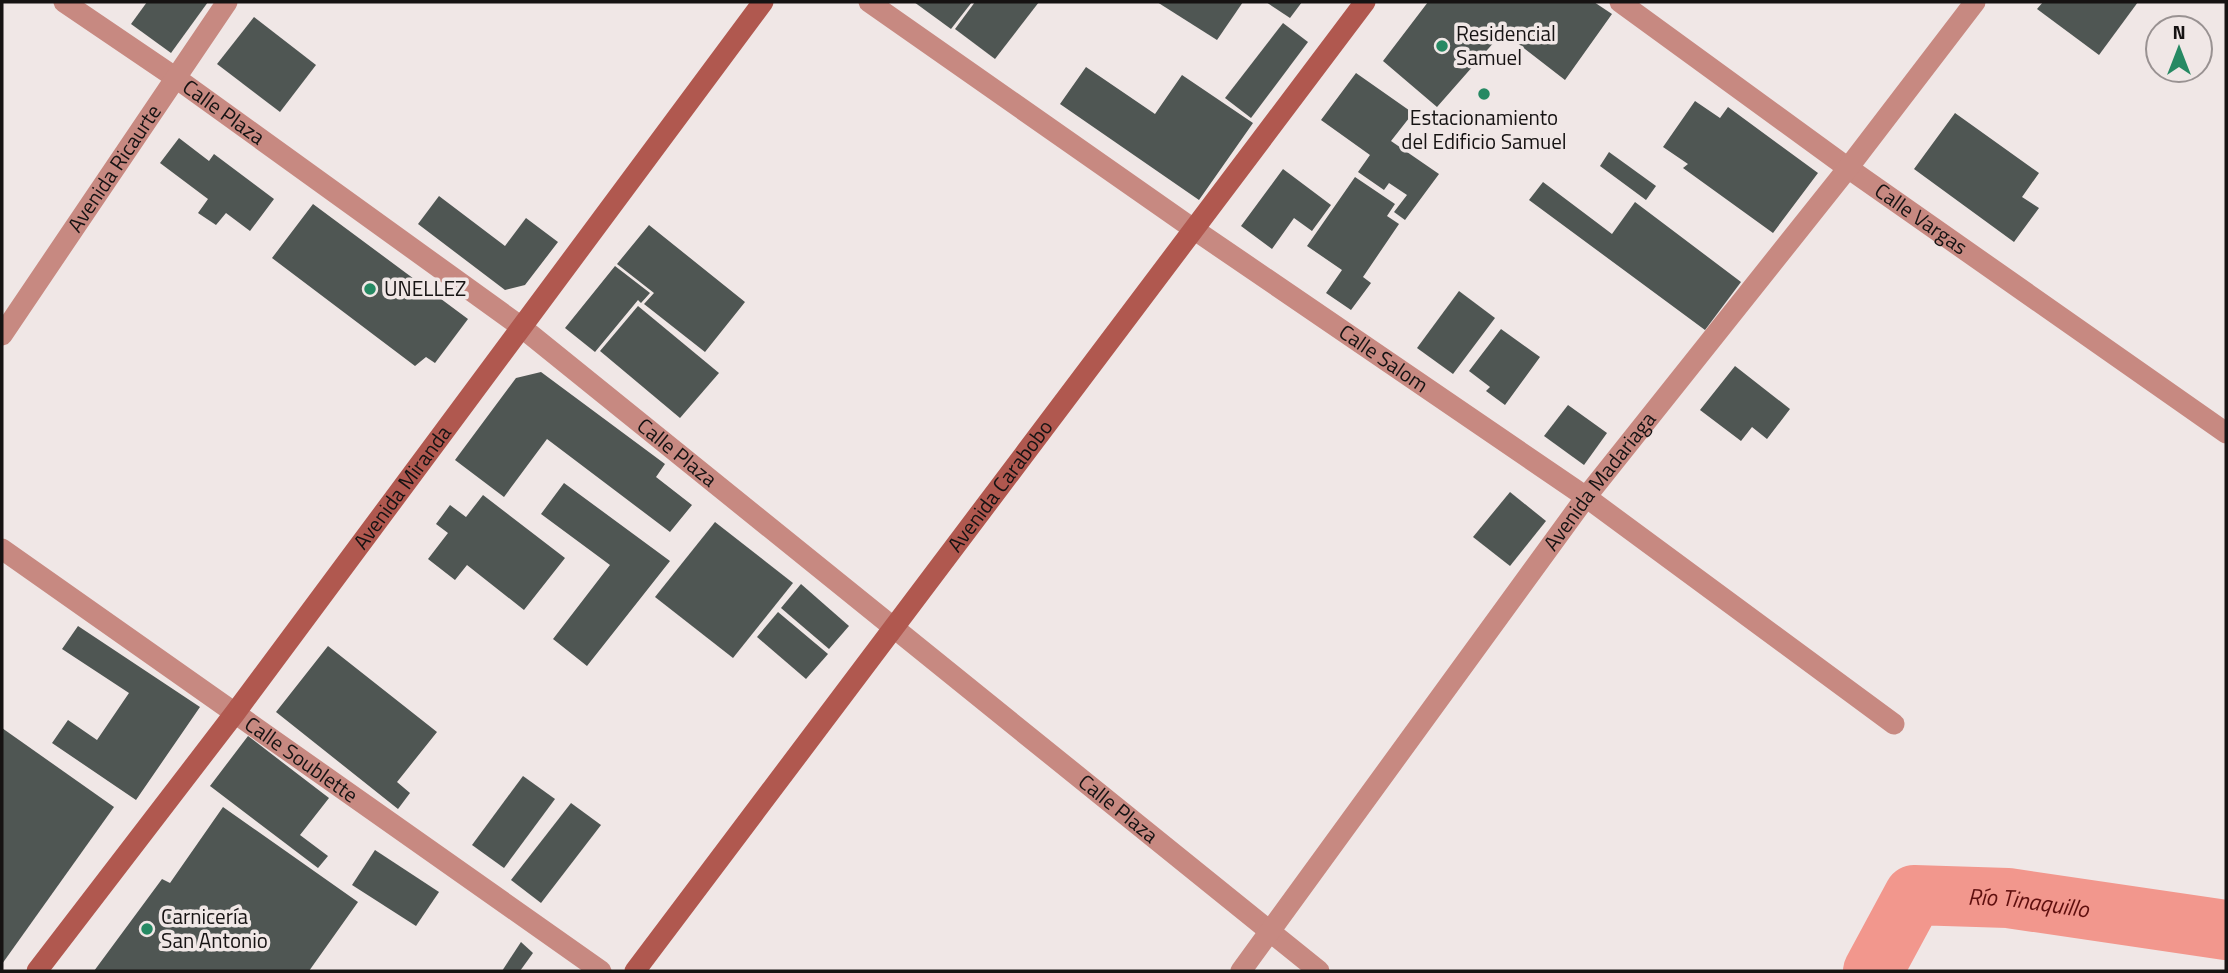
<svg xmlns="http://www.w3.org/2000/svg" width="2228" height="973" font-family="'Titillium Web',sans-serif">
<rect width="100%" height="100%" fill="#f0e7e6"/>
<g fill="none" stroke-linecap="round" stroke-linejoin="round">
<path stroke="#f2978d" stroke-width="60" id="s1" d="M1873 971 1914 895 2008 898 2226 930"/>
</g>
<g fill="#4f5653">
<polygon points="147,2 208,2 171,53 131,24"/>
<polygon points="914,2 972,2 951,29"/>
<polygon points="975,2 1039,2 995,59 955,29"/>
<polygon points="1157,2 1243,2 1217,40"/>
<polygon points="1266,2 1302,2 1290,18"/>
<polygon points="1428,2 1594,2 1612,14 1565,80 1503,32 1437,107 1383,61"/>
<polygon points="2043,2 2138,2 2099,55 2037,9"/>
<polygon points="254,17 316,65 280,112 217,64"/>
<polygon points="1283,23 1308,42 1251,118 1225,98"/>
<polygon points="1086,67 1155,114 1182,75 1253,123 1199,200 1060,104"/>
<polygon points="1356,73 1413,113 1391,141 1439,174 1405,220 1394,212 1407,195 1389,183 1384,190 1358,172 1370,155 1321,120"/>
<polygon points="1695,101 1720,118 1728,107 1818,173 1773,233 1683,168 1688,164 1663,147"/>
<polygon points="1955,113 2039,173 2022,197 2039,208 2014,242 1914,169"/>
<polygon points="179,138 209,161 214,154 274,199 250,231 226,213 216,225 198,213 208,199 160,163"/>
<polygon points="1609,152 1656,186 1646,200 1600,166"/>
<polygon points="1283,169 1331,205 1312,231 1294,218 1272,249 1241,226"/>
<polygon points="1355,177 1395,204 1387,216 1399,224 1363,277 1371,283 1351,310 1326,293 1342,270 1307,246"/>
<polygon points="1543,182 1612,234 1635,202 1741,282 1705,330 1529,200"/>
<polygon points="439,196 505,246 526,218 558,242 525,285 505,290 418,224"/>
<polygon points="313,204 468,319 435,363 426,357 415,366 272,258"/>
<polygon points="649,225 745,302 705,352 644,304 654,293 617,264"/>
<polygon points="615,266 650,293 641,303 638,300 595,352 565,328"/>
<polygon points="1459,291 1495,318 1453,374 1417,348"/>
<polygon points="638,306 719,373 680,418 600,351"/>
<polygon points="1501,329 1540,357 1505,405 1486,391 1490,387 1469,371"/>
<polygon points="1735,366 1790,409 1767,439 1752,427 1741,441 1700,410"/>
<polygon points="541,372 665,464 656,477 692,505 670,532 547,439 504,497 455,460 516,378"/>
<polygon points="1568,405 1607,433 1584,465 1544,436"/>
<polygon points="564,483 670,561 587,666 553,639 610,565 541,514"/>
<polygon points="1510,492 1546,521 1510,566 1473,537"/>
<polygon points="483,495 565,558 524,610 467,565 455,580 428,559 448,533 436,524 450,505 466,517"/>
<polygon points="715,522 793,583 733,658 655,597"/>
<polygon points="801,584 849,626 829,649 781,608"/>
<polygon points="778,612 828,654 806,679 757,637"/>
<polygon points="78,626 200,707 136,800 52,743 68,720 97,740 129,693 62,649"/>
<polygon points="328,646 437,732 397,782 410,793 398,809 276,712"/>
<polygon points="2,728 114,807 2,964"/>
<polygon points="248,736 329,798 300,835 328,856 318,868 210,786"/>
<polygon points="523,776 555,799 504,868 472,845"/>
<polygon points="571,803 601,825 541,903 511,880"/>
<polygon points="223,807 358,902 309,971 94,971 162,879 170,883"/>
<polygon points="375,850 439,892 416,926 352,885"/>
<polygon points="521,942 533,953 520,971 502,971"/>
</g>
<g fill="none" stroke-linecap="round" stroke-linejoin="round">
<g stroke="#c78981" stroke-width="21">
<path id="s2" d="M64 2 176 78 520 326 1319 971"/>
<path id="s3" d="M869 2 1192 228 1586 497 1894 724"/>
<path id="s4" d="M1620 2 1848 168 2226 433"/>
<path id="s5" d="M2 335 227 2"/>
<path id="s6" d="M2 549 601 971"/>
<path id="s7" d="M1241 971 1586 497 1848 168 1975 2"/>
</g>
<g stroke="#b0584f" stroke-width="21">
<path id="s8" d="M37 971 235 713 763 2"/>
<path id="s9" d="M635 971 1365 2"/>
</g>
</g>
<g fill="#268963" stroke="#f0e7e6" stroke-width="2.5">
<circle cx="1442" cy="46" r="7"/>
<circle cx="1484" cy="94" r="7"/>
<circle cx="370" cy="289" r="7"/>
<circle cx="147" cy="929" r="7"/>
</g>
<g text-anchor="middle" stroke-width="7" stroke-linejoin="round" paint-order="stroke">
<g font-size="21" fill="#161313" stroke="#f0e7e6" text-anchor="start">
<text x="1456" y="41">Residencial<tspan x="1456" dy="24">Samuel</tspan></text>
<text x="1484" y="125" text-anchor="middle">Estacionamiento<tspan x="1484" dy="24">del Edificio Samuel</tspan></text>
<text x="384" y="296">UNELLEZ</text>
<text x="161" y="924">Carnicería<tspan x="161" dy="24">San Antonio</tspan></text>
</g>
<g font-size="21" fill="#161313" stroke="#f0e7e6">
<text dy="7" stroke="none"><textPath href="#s2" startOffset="194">Calle Plaza</textPath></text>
<text dy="7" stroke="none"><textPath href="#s5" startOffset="201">Avenida Ricaurte</textPath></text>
<text dy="7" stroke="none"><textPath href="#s4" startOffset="371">Calle Vargas</textPath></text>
<text dy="7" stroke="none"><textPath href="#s3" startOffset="626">Calle Salom</textPath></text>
<text dy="7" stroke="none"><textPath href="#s2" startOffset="761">Calle Plaza</textPath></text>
<text dy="7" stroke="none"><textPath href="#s7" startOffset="607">Avenida Madariaga</textPath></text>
<text dy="7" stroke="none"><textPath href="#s9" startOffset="607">Avenida Carabobo</textPath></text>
<text dy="7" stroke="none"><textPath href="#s8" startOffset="606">Avenida Miranda</textPath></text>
<text dy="7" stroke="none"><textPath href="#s6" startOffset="366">Calle Soublette</textPath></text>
<text dy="7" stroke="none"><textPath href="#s2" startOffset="1328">Calle Plaza</textPath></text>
</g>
<g font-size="23" font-style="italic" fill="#5f0f0e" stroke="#f0e7e6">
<text dy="8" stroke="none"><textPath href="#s1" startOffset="201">Río Tinaquillo</textPath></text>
</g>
</g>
<rect width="2228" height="973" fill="none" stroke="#161313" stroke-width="7"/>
<g transform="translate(2179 49)"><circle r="33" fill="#f0e7e6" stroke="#999292" stroke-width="2"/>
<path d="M0-5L12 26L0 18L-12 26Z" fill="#268963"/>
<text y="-10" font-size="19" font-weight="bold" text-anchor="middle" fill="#161313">N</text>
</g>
</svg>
